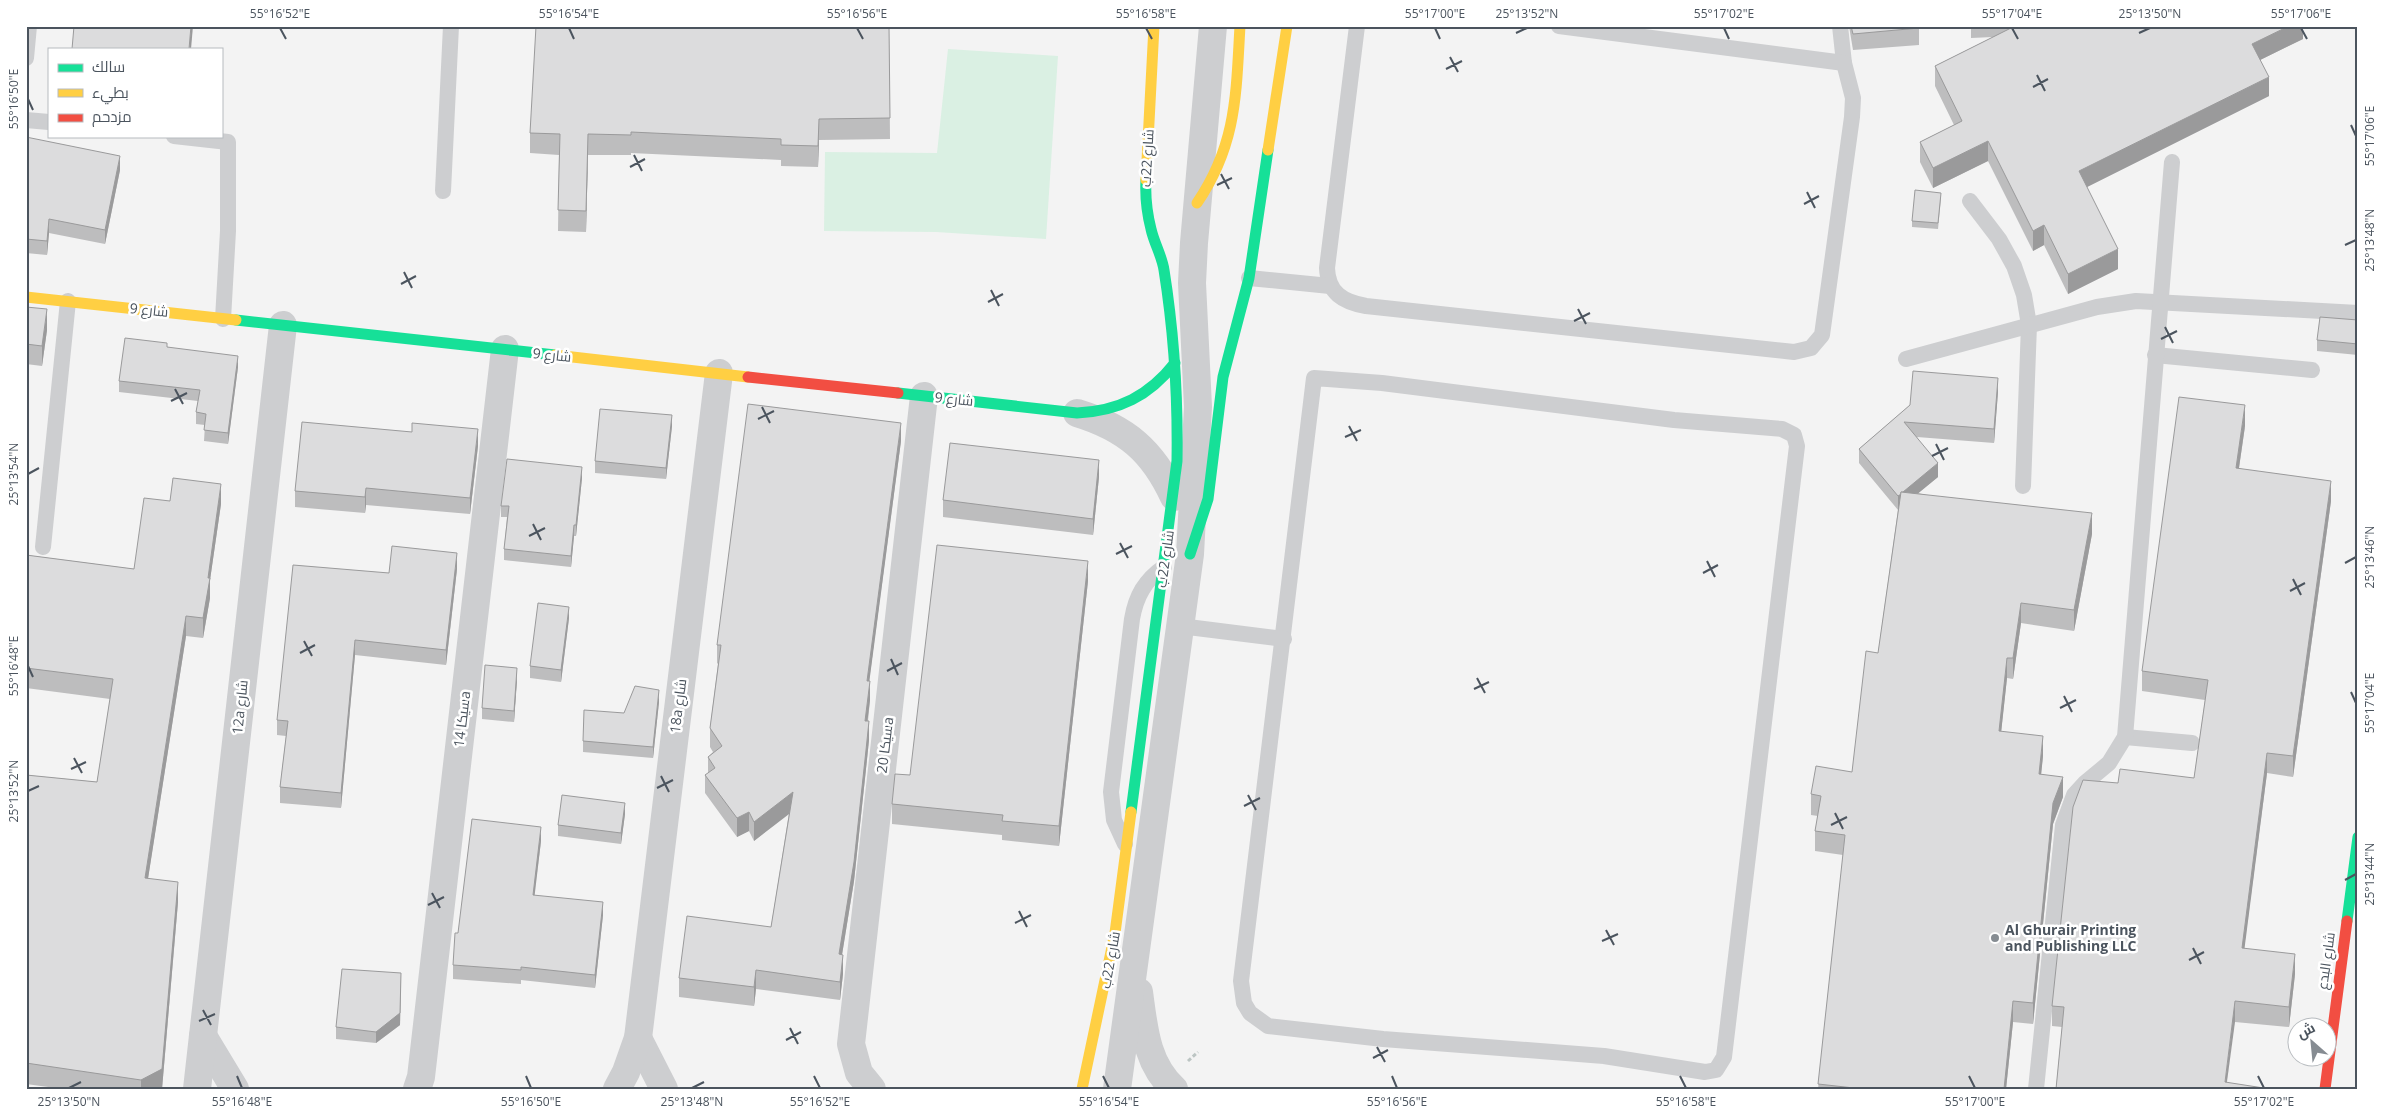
<svg xmlns="http://www.w3.org/2000/svg" width="2384" height="1115" font-family="'Open Sans',Cairo,sans-serif">
<rect width="100%" height="100%" fill="#f3f3f3"/>
<polygon fill="#daf0e3" points="948,49 1058,56 1046,239 936,232 824,231 825,152 937,153"/>
<g fill="none" stroke-linecap="round" stroke-linejoin="round">
<polyline stroke="#bcc5c3" stroke-width="3" stroke-dasharray="4 2.5" stroke-linecap="butt" points="1188,1061 1198,1052"/>
<g stroke="#cdced0" stroke-width="16">
<path d="M1357 26 1327 268C1328 293 1343 302 1366 306L1794 352 1811 348 1822 335 1852 117 1853 98 1844 63 1840 26"/>
<polyline points="1559,26 1844,63"/>
<polyline points="26,58 29,26"/>
<polyline points="26,120 49,122"/>
<polyline points="174,136 228,142 228,231 223,319"/>
<polyline points="443,191 451,26"/>
<polyline points="1970,201 1999,239 2014,266 2024,295 2029,325 2023,486"/>
<polyline points="1249,278 1330,286"/>
<polyline points="2155,355 2312,370"/>
<polyline points="1906,359 2097,307 2136,301 2358,313"/>
<polygon points="1314,378 1382,383 1674,420 1782,429 1794,435 1797,446 1724,1057 1716,1070 1705,1072 1604,1056 1383,1039 1268,1026 1250,1013 1244,1003 1241,981"/>
<polyline points="43,547 68,301"/>
<polyline points="1180,626 1284,639"/>
<polyline points="2125,737 2192,743"/>
<path d="M1125 844 1114 820 1111 792 1132 619C1136 596 1145 580 1164 567"/>
<polyline points="2036,1089 2063,825 2074,795 2085,783 2109,763 2125,737 2172,162"/>
</g>
<g stroke="#cdced0" stroke-width="28">
<path d="M1077 413C1126 428 1153 451 1174 497"/>
<path d="M1139 992C1144 1028 1146 1063 1174 1089"/>
<polyline points="203,1036 235,1089"/>
<polyline points="638,1038 664,1089"/>
<polyline points="197,1089 283,325"/>
<polyline points="417,1089 421,1077 505,349"/>
<polyline points="617,1089 626,1072 638,1038 719,373"/>
<polyline points="872,1089 859,1073 851,1044 924,396"/>
<polyline points="1117,1089 1190,554 1198,407 1192,283 1194,243 1213,26"/>
</g>
<g stroke="#16e098" stroke-width="11">
<polyline points="236,320 555,355"/>
<path d="M898 393 1077 413C1119 411 1149 396 1175 363"/>
<polyline points="1190,554 1208,499 1223,377 1249,278 1268,150"/>
<path d="M1131 812 1177 461C1178 397 1174 333 1164 270 1162 256 1154 243 1151 229 1147 213 1145 197 1146 180"/>
<polyline points="2347,921 2358,837"/>
</g>
<g stroke="#ffcf43" stroke-width="11">
<polyline points="1268,150 1287,26"/>
<polyline points="1146,180 1154,26"/>
<path d="M1197 203C1237 144 1236 94 1240 26"/>
<polyline points="26,297 236,320"/>
<polyline points="555,355 748,377"/>
<polyline points="1082,1089 1115,933 1131,812"/>
</g>
<g stroke="#f24e42" stroke-width="11">
<polyline points="748,377 898,393"/>
<polyline points="2325,1089 2347,921"/>
</g>
</g>
<g fill="#bdbdbe">
<polygon points="889,26 890,139 819,140 818,167 781,166 781,160 631,153 631,155 588,155 586,232 558,231 559,155 530,153 530,133"/>
<polygon points="1849,26 1919,26 1919,45 1853,50"/>
<polygon points="1971,26 2303,26 2303,39 2260,60 2269,96 2087,187 2118,269 2068,294 2044,245 2033,251 1988,161 1933,188 1920,162 1920,142 1954,125 1935,86 1935,66 1993,37 1971,38"/>
<polygon points="26,137 120,170 105,244 49,233 47,255 26,253"/>
<polygon points="1941,198 1938,229 1912,227 1912,221"/>
<polygon points="26,307 47,330 42,366 26,364"/>
<polygon points="2358,320 2358,355 2317,351 2317,340"/>
<polygon points="167,347 238,367 228,444 204,441 205,425 196,424 196,412 198,401 119,392 119,381"/>
<polygon points="1998,392 1994,443 1917,437 1938,477 1918,493 2092,534 2074,631 2021,623 2013,679 2007,678 2001,732 2043,756 2041,774 2063,797 2053,824 2033,1024 2013,1022 2006,1089 1818,1089 1843,855 1815,851 1815,831 1818,816 1811,815 1811,794 1852,772 1878,653 1898,510 1859,463 1859,449 1910,405"/>
<polygon points="672,426 666,479 595,473 595,461"/>
<polygon points="2245,426 2239,468 2331,501 2293,777 2267,773 2244,948 2295,974 2289,1027 2235,1022 2056,1089 2062,1027 2052,1026 2052,1006 2118,783 2194,778 2205,700 2142,691 2142,671"/>
<polygon points="901,441 869,681 870,700 868,721 869,740 866,769 854,881 842,955 843,974 840,1000 756,989 754,1006 679,997 679,978 771,927 789,813 754,841 749,831 737,837 705,793 705,775 708,773 708,757 713,752 710,747 710,728 718,664 717,663 717,645"/>
<polygon points="478,446 470,514 366,505 365,513 295,507 295,491"/>
<polygon points="1099,477 1093,535 943,517 943,500"/>
<polygon points="582,478 576,536 574,536 571,567 504,560 504,549 507,517 501,517 501,506"/>
<polygon points="170,501 221,504 210,580 210,598 203,638 186,636 148,878 178,902 162,1089 63,1089 26,1084 26,775 97,782 110,699 26,688 26,555 134,569"/>
<polygon points="457,569 446,665 355,655 341,808 280,803 280,787 286,736 277,735 277,720 389,573"/>
<polygon points="1088,581 1059,846 1002,840 1002,835 892,824 892,804 910,775"/>
<polygon points="569,618 561,682 530,678 530,666"/>
<polygon points="517,680 514,722 482,719 482,708"/>
<polygon points="659,702 653,758 583,752 583,741 624,713"/>
<polygon points="625,814 621,844 558,836 558,825"/>
<polygon points="541,841 534,896 603,915 595,988 521,980 521,984 453,979 453,965 458,933"/>
<polygon points="401,984 400,1025 376,1043 336,1039 336,1027"/>
</g>
<g fill="#9a9a9b">
<polygon points="191,26 193,26 191,49 189,49"/>
<polygon points="2289,26 2303,26 2303,39 2252,64 2252,44"/>
<polygon points="2269,77 2269,96 2079,191 2079,171"/>
<polygon points="819,119 819,140 818,167 818,146"/>
<polygon points="588,134 588,155 586,232 586,211"/>
<polygon points="1988,141 1988,161 1933,188 1933,168"/>
<polygon points="120,156 120,170 105,244 105,230"/>
<polygon points="49,219 49,233 47,255 47,241"/>
<polygon points="2044,225 2044,245 2033,251 2033,231"/>
<polygon points="2118,249 2118,269 2068,294 2068,274"/>
<polygon points="47,309 47,330 42,366 42,346"/>
<polygon points="238,356 238,367 228,444 228,433"/>
<polygon points="1998,378 1998,392 1994,443 1994,429"/>
<polygon points="2245,405 2245,426 2236,488 2236,468"/>
<polygon points="672,415 672,426 666,479 666,468"/>
<polygon points="901,423 901,441 867,699 867,681"/>
<polygon points="478,429 478,446 470,514 470,498"/>
<polygon points="1099,460 1099,477 1093,535 1093,519"/>
<polygon points="1938,463 1938,477 1898,510 1898,496"/>
<polygon points="582,467 582,478 576,536 576,525"/>
<polygon points="2331,481 2331,501 2293,777 2293,756"/>
<polygon points="221,484 221,504 210,580 210,598 203,638 203,618 208,578"/>
<polygon points="366,488 366,505 365,513 365,497"/>
<polygon points="2092,513 2092,534 2074,631 2074,610"/>
<polygon points="574,525 574,536 571,567 571,556"/>
<polygon points="457,553 457,569 446,665 446,650"/>
<polygon points="1088,561 1088,581 1059,846 1059,826"/>
<polygon points="2021,603 2021,623 2013,679 2013,658"/>
<polygon points="569,607 569,618 561,682 561,670"/>
<polygon points="186,616 186,636 145,898 145,878"/>
<polygon points="355,640 355,655 341,808 341,793"/>
<polygon points="2007,658 2007,678 1999,752 1999,731"/>
<polygon points="517,668 517,680 514,722 514,711"/>
<polygon points="870,681 870,700 865,740 865,721"/>
<polygon points="659,690 659,702 653,758 653,747"/>
<polygon points="869,721 869,740 866,769 854,881 839,973 839,954"/>
<polygon points="2043,736 2043,756 2039,795 2039,774"/>
<polygon points="2267,753 2267,773 2242,968 2242,948"/>
<polygon points="2063,777 2063,797 2053,824 2033,1024 2033,1003 2053,803"/>
<polygon points="793,792 793,811 754,841 754,822"/>
<polygon points="625,803 625,814 621,844 621,833"/>
<polygon points="749,812 749,831 737,837 737,818"/>
<polygon points="541,827 541,841 533,909 533,895"/>
<polygon points="178,882 178,902 162,1089 141,1089 141,1080"/>
<polygon points="603,902 603,915 595,988 595,975"/>
<polygon points="2295,954 2295,974 2289,1027 2289,1007"/>
<polygon points="843,955 843,974 840,1000 840,982"/>
<polygon points="756,970 756,989 754,1006 754,987"/>
<polygon points="401,973 400,1025 376,1043 376,1032"/>
<polygon points="2013,1001 2013,1022 2006,1089 2004,1089"/>
<polygon points="2235,1001 2235,1022 2226,1089 2225,1082"/>
</g>
<g fill="#dcdcdd" stroke="#9a9a9b">
<polygon points="74,26 191,26 189,49 72,49"/>
<polygon points="536,26 889,26 890,118 819,119 818,146 781,145 781,139 631,132 631,135 588,134 586,211 558,210 560,134 530,133"/>
<polygon points="1851,26 1919,26 1919,28 1853,34"/>
<polygon points="2015,26 2289,26 2252,44 2269,77 2079,171 2118,249 2068,274 2044,225 2033,231 1988,141 1933,168 1920,142 1962,121 1935,66"/>
<polygon points="26,137 120,156 105,230 49,219 47,241 26,239"/>
<polygon points="1915,190 1941,193 1938,223 1912,221"/>
<polygon points="26,307 47,309 42,346 26,344"/>
<polygon points="2320,317 2358,320 2358,344 2317,340"/>
<polygon points="125,338 167,343 167,347 238,356 228,433 204,430 206,414 196,412 200,390 119,381"/>
<polygon points="1913,371 1998,378 1994,429 1904,422 1938,463 1903,492 1901,492 1901,494 1898,496 1859,449 1910,405"/>
<polygon points="2179,397 2245,405 2236,468 2331,481 2293,756 2267,753 2242,948 2295,954 2289,1007 2235,1001 2225,1082 2270,1089 2056,1089 2064,1007 2052,1006 2073,807 2083,780 2118,783 2120,769 2194,778 2208,680 2142,671"/>
<polygon points="748,404 901,423 867,681 870,681 865,721 869,721 866,750 854,862 839,954 843,955 840,982 756,970 754,987 679,978 687,916 771,927 793,792 754,822 749,812 737,818 705,775 715,768 708,757 722,746 710,728 721,645 717,645"/>
<polygon points="600,409 672,415 666,468 595,461"/>
<polygon points="302,422 412,432 412,423 478,429 470,498 366,488 365,497 295,491"/>
<polygon points="950,443 1099,460 1093,519 943,500"/>
<polygon points="507,459 582,467 576,525 574,525 571,556 504,549 509,506 501,506"/>
<polygon points="173,478 221,484 208,578 210,578 203,618 186,616 145,878 178,882 162,1069 141,1080 26,1063 26,775 97,782 113,679 26,668 26,555 134,569 144,498 170,501"/>
<polygon points="1901,492 2092,513 2074,610 2021,603 2013,658 2007,658 1999,731 2043,736 2039,774 2063,777 2053,803 2033,1003 2013,1001 2004,1089 1863,1089 1818,1084 1845,835 1815,831 1821,796 1811,794 1816,766 1852,772 1866,651 1878,653"/>
<polygon points="937,545 1088,561 1059,826 1002,821 1003,815 892,804 895,774 910,775"/>
<polygon points="392,546 457,553 446,650 355,640 341,793 280,787 288,721 277,720 293,565 389,573"/>
<polygon points="538,603 569,607 561,670 530,666"/>
<polygon points="485,665 517,668 514,711 482,708"/>
<polygon points="635,686 659,690 653,747 583,741 584,710 624,713"/>
<polygon points="562,795 625,803 621,833 558,825"/>
<polygon points="472,819 541,827 533,895 603,902 595,975 521,967 521,970 453,965 455,933 458,933"/>
<polygon points="342,969 401,973 400,1013 376,1032 336,1027"/>
</g>
<path fill="none" stroke="#4b545e" stroke-width="2" d="M280 28 286 39M569 28 574 39M857 28 863 39M1146 28 1152 39M1435 28 1440 39M1724 28 1729 39M2012 28 2018 39M2301 28 2307 39M1516 33 1527 28M2139 33 2150 28M1450 57 1458 72M1446 69 1462 61M2037 75 2045 91M2033 87 2048 79M28 99 33 110M2351 125 2356 136M634 155 642 171M630 167 645 159M1221 174 1229 189M1217 185 1232 178M1807 192 1815 208M1804 204 1819 196M2345 245 2356 240M404 272 412 288M401 284 416 276M991 290 999 306M988 302 1003 294M1578 309 1586 324M1574 321 1590 313M2165 327 2173 343M2161 339 2177 331M175 389 183 404M171 401 187 393M762 407 770 423M758 419 774 411M1349 426 1357 441M1345 437 1361 430M1936 444 1944 460M1932 456 1948 448M28 474 39 468M533 524 541 540M529 536 545 528M1120 543 1128 558M1116 554 1132 546M1707 561 1715 577M2345 563 2356 557M1703 573 1718 565M2293 579 2301 595M2290 591 2305 583M304 641 312 656M300 653 315 645M891 659 898 675M28 666 33 677M887 671 902 663M1477 678 1485 693M1474 689 1489 682M2351 692 2356 703M2064 696 2072 712M2060 708 2076 700M74 758 82 773M71 769 86 762M661 776 669 792M657 788 673 780M28 791 39 786M1248 795 1256 810M1244 806 1260 798M1835 813 1843 829M1831 825 1847 817M2345 880 2356 874M432 893 440 908M428 905 444 897M1019 911 1027 927M1015 923 1031 915M1606 930 1614 945M1602 941 1618 934M2193 948 2201 964M2189 960 2204 952M203 1010 211 1025M199 1021 215 1014M790 1028 798 1044M786 1040 801 1032M1377 1047 1385 1062M1373 1058 1388 1050M237 1076 242 1088M526 1076 531 1088M814 1076 820 1088M1103 1076 1109 1088M1392 1076 1397 1088M1680 1076 1686 1088M1969 1076 1975 1088M2258 1076 2264 1088M69 1088 81 1082M692 1088 704 1082"/>
<circle fill="#868c92" stroke="#fff" stroke-width="2" cx="1995" cy="938" r="5"/>
<g text-anchor="middle" stroke-width="5" stroke-linejoin="round" paint-order="stroke">
<g font-size="14" fill="#4b545e" stroke="#fff">
<text transform="translate(1147 158) rotate(-87)" y="5">شارع 22ب</text>
<text transform="translate(149 310) rotate(6)" y="5">شارع 9</text>
<text transform="translate(552 355) rotate(6)" y="5">شارع 9</text>
<text transform="translate(954 399) rotate(6)" y="5">شارع 9</text>
<text transform="translate(1165 559) rotate(-82)" y="5">شارع 22ب</text>
<text transform="translate(678 706) rotate(-83)" y="5">18a شارع</text>
<text transform="translate(240 707) rotate(-84)" y="5">12a شارع</text>
<text transform="translate(462 719) rotate(-83)" y="5">سيكا 14a</text>
<text transform="translate(885 745) rotate(-83)" y="5">سيكا 20a</text>
<text transform="translate(1110 960) rotate(-80)" y="5">شارع 22ب</text>
<text transform="translate(2326 961) rotate(-82)" y="5">شارع البدع</text>
</g>
<g font-size="14" font-weight="bold" fill="#4b545e" stroke="#fff" text-anchor="start">
<text x="2005" y="935">Al Ghurair Printing<tspan x="2005" dy="16">and Publishing LLC</tspan></text>
</g>
</g>
<rect width="2384" height="1115" fill="none" stroke="#ffffff" stroke-width="55"/>
<rect x="48" y="48" width="175" height="90" fill="#ffffff" stroke="#b7bbbf"/>
<rect x="58" y="64" width="25" height="8" fill="#16e098" stroke="#b7bbbf"/>
<text x="92" y="72" font-size="15" fill="#4b545e">سالك</text>
<rect x="58" y="89" width="25" height="8" fill="#ffcf43" stroke="#b7bbbf"/>
<text x="92" y="98" font-size="15" fill="#4b545e">بطيء</text>
<rect x="58" y="114" width="25" height="8" fill="#f24e42" stroke="#b7bbbf"/>
<text x="92" y="122" font-size="15" fill="#4b545e">مزدحم</text>
<g transform="translate(2312 1042) rotate(333)"><circle r="24" fill="#ffffff" stroke="#b7bbbf"/>
<path d="M0-4L9 19L0 12L-9 19Z" fill="#868c92"/>
<text y="-8" font-size="14" font-weight="bold" text-anchor="middle" fill="#4b545e">ش</text>
</g>
<rect x="28" y="28" width="2328" height="1060" fill="none" stroke="#4b545e" stroke-width="2"/>
<g font-size="12" text-anchor="middle" fill="#4b545e">
<text x="280" y="18">55°16'52"E</text>
<text x="569" y="18">55°16'54"E</text>
<text x="857" y="18">55°16'56"E</text>
<text x="1146" y="18">55°16'58"E</text>
<text x="1435" y="18">55°17'00"E</text>
<text x="1527" y="18">25°13'52"N</text>
<text x="1724" y="18">55°17'02"E</text>
<text x="2012" y="18">55°17'04"E</text>
<text x="2150" y="18">25°13'50"N</text>
<text x="2301" y="18">55°17'06"E</text>
<text transform="translate(14 99) rotate(-90)" y="4">55°16'50"E</text>
<text transform="translate(2370 136) rotate(-90)" y="4">55°17'06"E</text>
<text transform="translate(2370 240) rotate(-90)" y="4">25°13'48"N</text>
<text transform="translate(14 474) rotate(-90)" y="4">25°13'54"N</text>
<text transform="translate(2370 557) rotate(-90)" y="4">25°13'46"N</text>
<text transform="translate(14 666) rotate(-90)" y="4">55°16'48"E</text>
<text transform="translate(2370 703) rotate(-90)" y="4">55°17'04"E</text>
<text transform="translate(14 791) rotate(-90)" y="4">25°13'52"N</text>
<text transform="translate(2370 874) rotate(-90)" y="4">25°13'44"N</text>
<text x="69" y="1106">25°13'50"N</text>
<text x="242" y="1106">55°16'48"E</text>
<text x="531" y="1106">55°16'50"E</text>
<text x="692" y="1106">25°13'48"N</text>
<text x="820" y="1106">55°16'52"E</text>
<text x="1109" y="1106">55°16'54"E</text>
<text x="1397" y="1106">55°16'56"E</text>
<text x="1686" y="1106">55°16'58"E</text>
<text x="1975" y="1106">55°17'00"E</text>
<text x="2264" y="1106">55°17'02"E</text>
</g>
</svg>
